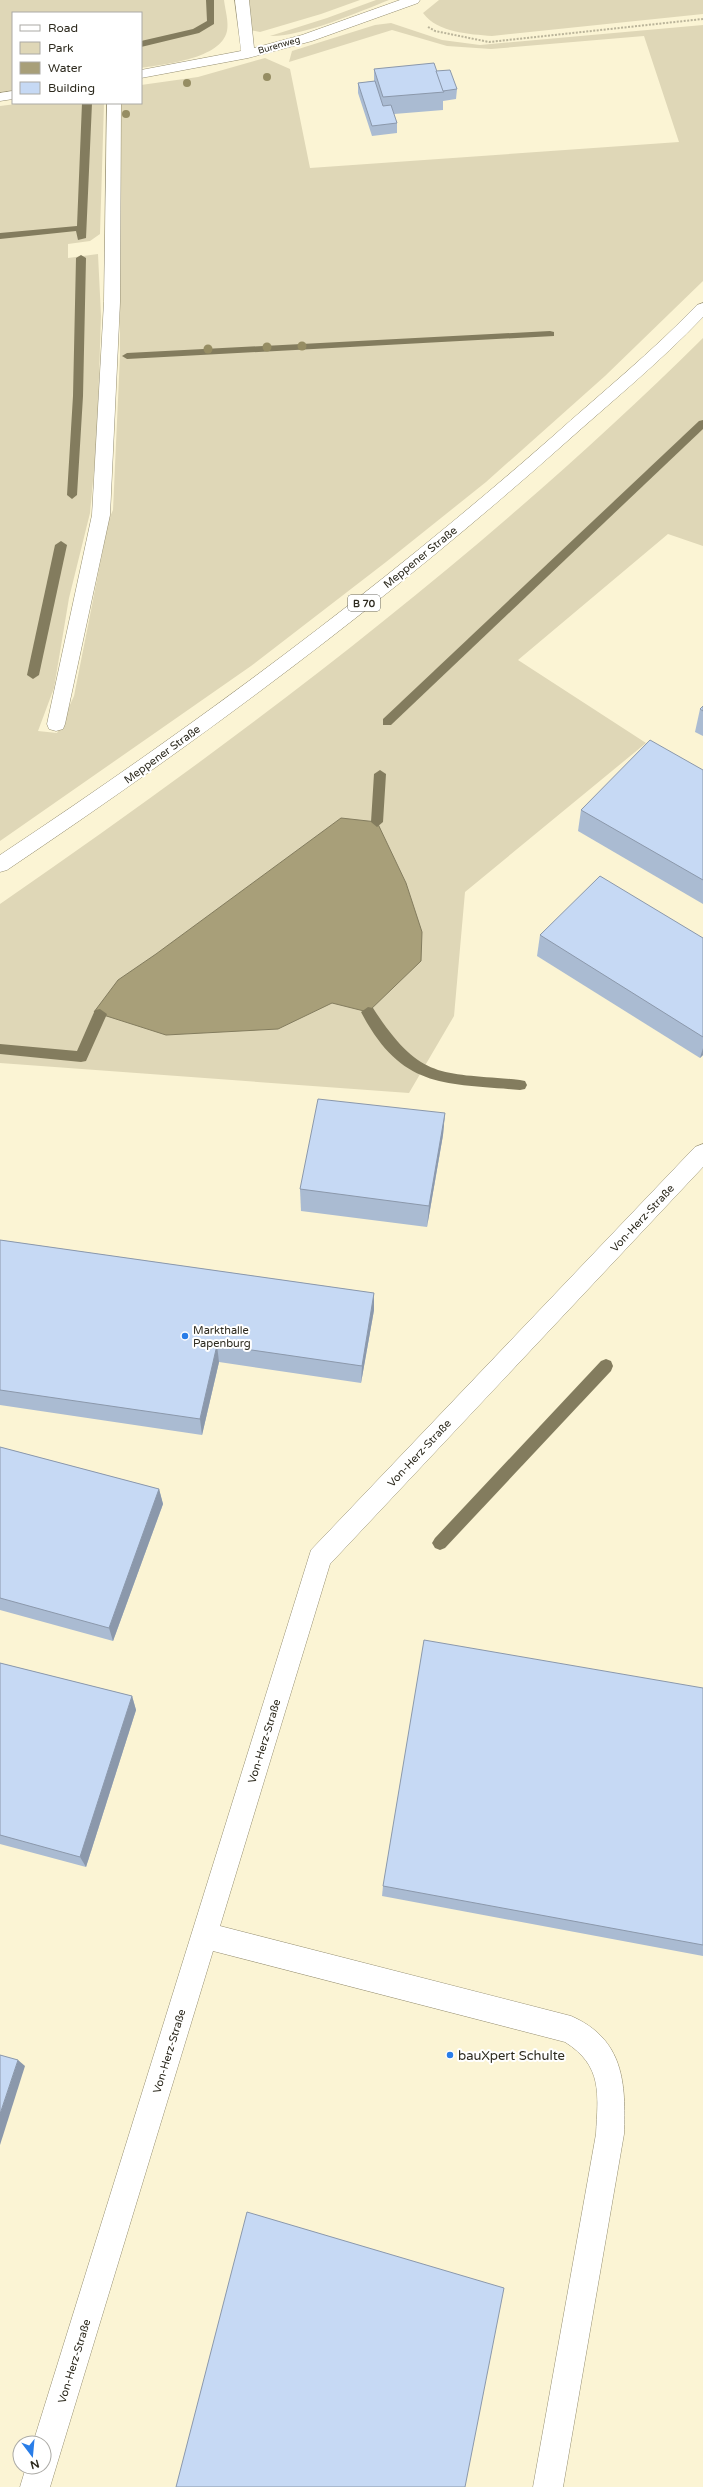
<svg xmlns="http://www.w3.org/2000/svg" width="703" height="2487" font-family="'Varela Round',sans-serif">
<rect width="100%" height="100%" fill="#fbf4d4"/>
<g fill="#dfd7b7">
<path d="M0 0H224C225 9 229 22 227 31 221 59 165 64 141 68V13H13V90L0 92Z"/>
<polygon points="245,0 360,0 321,14 260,32 250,30"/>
<path d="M376 0H389C359 12 301 37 270 36L327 18Z"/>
<path d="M439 0H703V14L492 36C469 34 438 33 423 13Z"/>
<polygon points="391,23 442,40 480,45 703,25 703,281 605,376 486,482 386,562 251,666 0,841 0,106 24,103 104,103 100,234 90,241 68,244 68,258 98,254 101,316 97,438 90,513 69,598 54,688 38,731 57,733 74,696 109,519 113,510 120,355 120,103 141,103 141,85 198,77 265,58 290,69 310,168 679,142 644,36 491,49 447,46 392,30 289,62 292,51 375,25"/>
<path d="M703 338V546L668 534 518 660 646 743 465 892 454 1016 409 1093 0 1063V904C248 733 489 550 703 338Z"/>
</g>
<polygon fill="#a89f79" stroke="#837c5e" points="341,818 377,822 406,883 422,932 421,961 368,1012 332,1003 278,1029 166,1035 94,1012 118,980 156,954"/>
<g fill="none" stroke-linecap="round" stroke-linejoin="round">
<g fill="#837c5e" fill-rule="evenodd">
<polygon points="206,0 214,0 214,24 199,33 141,47 141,41 193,29 207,21"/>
<polygon points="82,103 92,103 86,238 78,240 76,231 0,239 0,233 77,226"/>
<polygon points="81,255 86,258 83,396 77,495 72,499 67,495 73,396 76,258"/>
<polygon points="550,331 554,332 554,336 127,359 122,356 127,353"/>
<polygon points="703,420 703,429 391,725 383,725 383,719 699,421"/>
<polygon points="61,541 67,545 39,675 33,679 27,675 55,545"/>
<polygon points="380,770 386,774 383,822 377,827 371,822 374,774"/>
<path d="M368 1007 373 1008C421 1082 441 1072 520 1080L525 1081 527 1085 525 1089 520 1090C445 1083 402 1090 361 1012Z"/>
<polygon points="100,1009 107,1014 86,1061 81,1062 0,1054 0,1044 77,1051 95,1010"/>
<polygon points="606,1359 611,1361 613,1366 611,1371 445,1548 440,1550 435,1548 432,1543 435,1538 601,1361"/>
</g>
<defs>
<g id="minor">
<polygon points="235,0 249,0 254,48 302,35 400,0 420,0 418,3 312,41 248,58 141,78 141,70 241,51"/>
<polygon points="13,91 13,99 0,101 0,93"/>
<polygon points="107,103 121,103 120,302 110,515 65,724 63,729 56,731 49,729 47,724 92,515 104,302"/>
<path d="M703 1144V1167L330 1564 220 1926 571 2016C624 2039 626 2083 624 2134L563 2487H533L596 2134C598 2094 603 2066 565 2042L213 1951 50 2487H20L26 2467H44V2443H33L311 1550 695 1147Z"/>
</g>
<path id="major" d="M703 303V317C660 362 611 402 564 444 389 600 202 739 7 870L0 872V855C193 727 378 590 552 437 601 393 652 352 697 305Z"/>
</defs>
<use href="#minor" stroke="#968f72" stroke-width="1"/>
<use href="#major" stroke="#968f72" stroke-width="1"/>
<polyline stroke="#bab49a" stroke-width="2" stroke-dasharray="2 1.5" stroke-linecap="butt" points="428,27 435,31 489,42 703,19"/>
<use href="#minor" fill="#fff" fill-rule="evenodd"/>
<use href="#major" fill="#fff" fill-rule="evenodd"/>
</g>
<g fill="#968d63">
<circle cx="267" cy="77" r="4"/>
<circle cx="187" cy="83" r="4"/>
<circle cx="126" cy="114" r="4"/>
<circle cx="302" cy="346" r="4.5"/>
<circle cx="267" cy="347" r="4.5"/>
<circle cx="208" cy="349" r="4.5"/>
</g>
<g fill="#aabbd2">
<polygon points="374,69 436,71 457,89 456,99 443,101 443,110 394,114 397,123 397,133 372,136 358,93 358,83 374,81"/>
<polygon points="703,706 703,736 695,732 700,709"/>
<polygon points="703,770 703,904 578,831 581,810"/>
<polygon points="540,935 703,938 703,1055 700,1058 537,956"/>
<polygon points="445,1113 443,1135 427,1227 301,1211 300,1189"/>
<polygon points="0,1240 374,1293 374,1310 361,1383 219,1362 202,1435 0,1405"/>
<polygon points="0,1447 159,1489 163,1504 113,1641 0,1610"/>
<polygon points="0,1663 132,1696 136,1710 86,1867 0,1844"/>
<polygon points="703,1688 703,1956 382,1896 383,1886"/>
</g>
<g fill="#8b98ab">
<polygon points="703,1048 703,1055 700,1058"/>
<polygon points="445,1113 443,1135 427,1227 429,1206"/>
<polygon points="374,1293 374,1310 361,1383 362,1366"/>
<polygon points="217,1345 219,1362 202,1435 200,1419"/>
<polygon points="159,1489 163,1504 113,1641 109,1628"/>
<polygon points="132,1696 136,1710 86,1867 80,1857"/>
<polygon points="18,2060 25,2066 0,2145 0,2114"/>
</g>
<g fill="#c6d9f4" stroke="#8b98ab">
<polygon points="434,63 444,92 383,97 374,69"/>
<polygon points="450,70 457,89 443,91 436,71"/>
<polygon points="375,81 383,106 391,105 397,123 372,126 358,83"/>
<polygon points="703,706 703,711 700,709"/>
<polygon points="650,740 703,770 703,880 581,810"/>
<polygon points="600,876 703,938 703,1037 540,935"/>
<polygon points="318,1099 445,1113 429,1206 300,1189"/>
<polygon points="0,1240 374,1293 362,1366 217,1345 200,1419 0,1390"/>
<polygon points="0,1447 159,1489 109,1628 0,1598"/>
<polygon points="424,1640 703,1688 703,1945 383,1886"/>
<polygon points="0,1663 132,1696 80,1857 0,1835"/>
<polygon points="0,2055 18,2060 0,2114"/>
<polygon points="247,2212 504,2288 465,2487 176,2487"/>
</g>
<g fill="#297de8" stroke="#fff" stroke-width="1.5">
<circle cx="185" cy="1336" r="4"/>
<circle cx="450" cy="2055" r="4"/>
</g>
<g text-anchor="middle" stroke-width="4" stroke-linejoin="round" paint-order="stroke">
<g font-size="9" fill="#2e2b1f" stroke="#fff">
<text transform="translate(279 45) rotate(-16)" y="3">Burenweg</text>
</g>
<rect fill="#fff" stroke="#6d6b62" stroke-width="1" x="348" y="595" width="32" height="16" rx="3"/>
<g font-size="10" font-weight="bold" fill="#2e2b1f">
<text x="364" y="607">B 70</text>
</g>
<g font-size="11" fill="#2e2b1f" stroke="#fff">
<text transform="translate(420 557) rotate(-39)" y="4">Meppener Straße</text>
<text transform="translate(162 754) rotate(-36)" y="4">Meppener Straße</text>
<text transform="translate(642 1218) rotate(-47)" y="4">Von-Herz-Straße</text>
<text transform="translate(419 1453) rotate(-47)" y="4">Von-Herz-Straße</text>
<text transform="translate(264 1741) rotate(-73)" y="4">Von-Herz-Straße</text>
<text transform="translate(169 2051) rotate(-73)" y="4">Von-Herz-Straße</text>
<text transform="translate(74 2361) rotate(-73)" y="4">Von-Herz-Straße</text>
</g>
<g font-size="11" fill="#2e2b1f" stroke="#fff" text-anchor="start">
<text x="193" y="1334">Markthalle<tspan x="193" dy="13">Papenburg</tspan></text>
</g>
<g font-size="13" fill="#2e2b1f" stroke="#fff" text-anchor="start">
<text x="458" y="2060">bauXpert Schulte</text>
</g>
</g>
<rect x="12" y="12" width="130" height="92" fill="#ffffff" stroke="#abaaa5"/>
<rect x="20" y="25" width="20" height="6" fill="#ffffff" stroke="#abaaa5"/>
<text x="48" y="32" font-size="12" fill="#2e2b1f">Road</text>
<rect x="20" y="42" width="20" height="12" fill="#dfd7b7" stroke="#abaaa5"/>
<text x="48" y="52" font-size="12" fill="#2e2b1f">Park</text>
<rect x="20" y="62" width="20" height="12" fill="#a89f79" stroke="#abaaa5"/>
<text x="48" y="72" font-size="12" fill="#2e2b1f">Water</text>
<rect x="20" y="82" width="20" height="12" fill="#c6d9f4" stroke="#abaaa5"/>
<text x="48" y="92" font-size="12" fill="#2e2b1f">Building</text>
<g transform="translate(32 2455) rotate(164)"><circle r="19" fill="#ffffff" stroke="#abaaa5"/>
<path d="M0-3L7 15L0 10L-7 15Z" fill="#297de8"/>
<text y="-6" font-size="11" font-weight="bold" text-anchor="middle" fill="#2e2b1f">N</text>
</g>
</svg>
